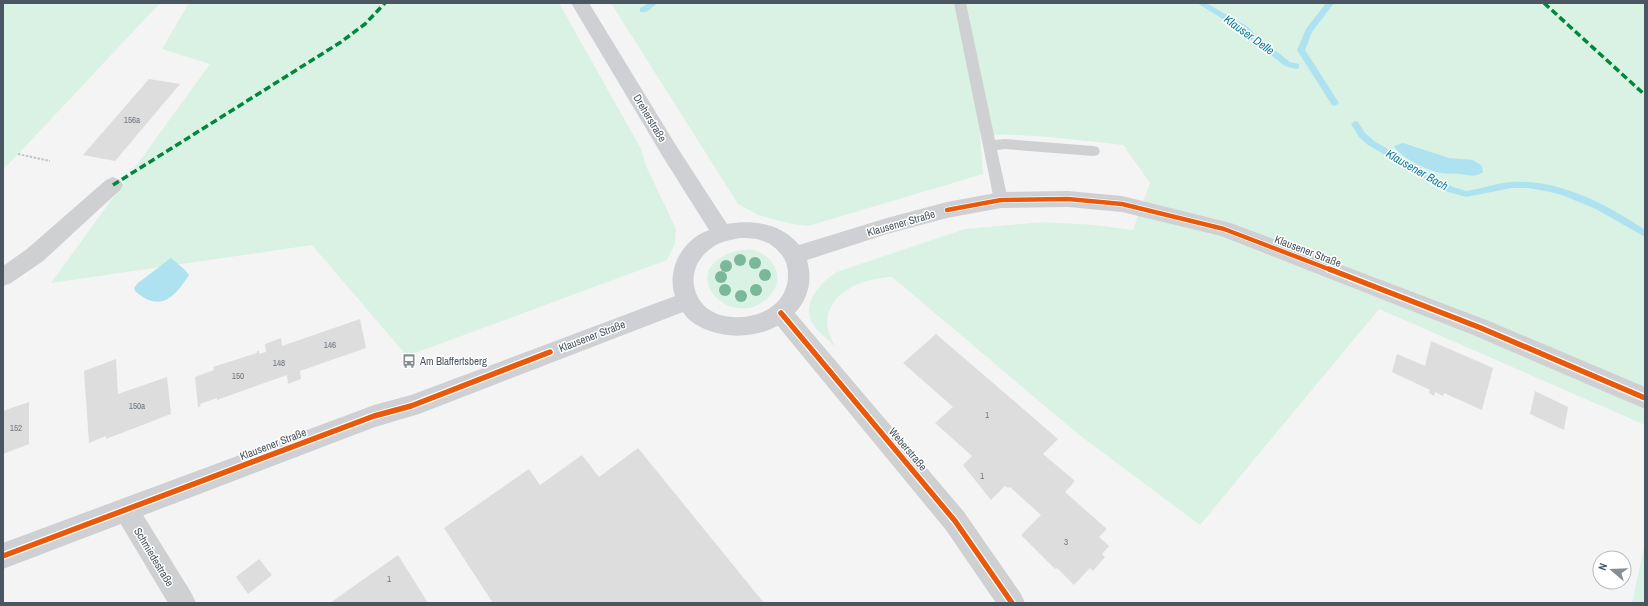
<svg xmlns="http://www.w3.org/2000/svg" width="1648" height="606" font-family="'Archivo Narrow',sans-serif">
<rect width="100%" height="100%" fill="#f4f4f4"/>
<g fill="#d9f2e3">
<polygon points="3,3 160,3 3,170"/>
<polygon points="189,3 559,3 641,149 646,166 676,229 675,244 667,260 407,356 312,245 51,283 210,64 162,49"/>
<path d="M611 3H1645V425L1379 309 1200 525 1078 434 892 277C853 278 808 304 836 347 829 340 820 334 814 326 799 306 821 281 837 272L965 229 1044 222 1095 225 1133 230 1150 183 1123 145C1076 140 1027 133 980 135L983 174 808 226 792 224 758 215 738 204Z"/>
<path d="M740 250C744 250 749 249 753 250 773 255 786 277 771 294 734 339 667 267 740 250Z"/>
<polygon points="1645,542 1645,603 1632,603 1633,599"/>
</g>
<g fill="#aee2f0">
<path d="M1403 143 1449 158 1473 160 1482 166 1483 172C1475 178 1468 175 1460 174 1454 173 1447 174 1441 173 1429 171 1400 158 1394 146Z"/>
<path d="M171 258 185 270 189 275C174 298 160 313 135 291L134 288 138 283Z"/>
</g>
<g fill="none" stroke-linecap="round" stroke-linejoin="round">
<g fill="#aee2f0" fill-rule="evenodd">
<polygon points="649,3 658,3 646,12 640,12 640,8"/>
<polygon points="1197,3 1206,3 1248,27 1257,36 1290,62 1299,64 1299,68 1296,69 1285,66 1251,40 1242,31"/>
<polygon points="1326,3 1334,3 1312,32 1305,50 1339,103 1335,106 1332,105 1297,50 1306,29"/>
<path d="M1355 121 1358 122 1365 133 1374 141 1453 187 1466 191 1472 190C1485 188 1497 183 1511 182 1559 179 1606 204 1645 230V237L1596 209 1562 195 1546 191 1528 188H1511L1466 197 1448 192 1368 145 1359 137 1351 124Z"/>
</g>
</g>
<g fill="#ddddde">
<polygon points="149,79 180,84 115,161 83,155"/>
<polygon points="360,319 366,348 300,371 301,379 288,384 287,375 217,400 217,398 200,404 201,406 198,407 195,377 214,370 213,367 257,353 257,351 259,351 259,354 266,352 265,344 281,338 282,346"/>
<polygon points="936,334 1058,439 1043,454 1075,481 1065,492 1107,529 1099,537 1109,546 1102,554 1105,557 1093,571 1090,568 1074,585 1057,568 1055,569 1021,535 1041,515 1010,487 1008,488 1005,486 991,500 963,465 972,456 935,423 953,407 903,363"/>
<polygon points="1431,341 1493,368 1482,410 1444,393 1443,396 1435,392 1434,396 1429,393 1430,390 1392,372 1397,354 1425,366"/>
<polygon points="116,359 118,394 167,377 171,414 106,439 106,436 89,443 84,371"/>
<polygon points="1535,391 1568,407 1564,430 1530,414"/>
<polygon points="29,402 29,444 3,454 3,411"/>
<polygon points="638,448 764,603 493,603 444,528 529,469 540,485 582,455 599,477"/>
<polygon points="398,555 428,603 330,603"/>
<polygon points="259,559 272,575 248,594 236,577"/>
</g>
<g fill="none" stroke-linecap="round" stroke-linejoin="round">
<polyline stroke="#bcc7c4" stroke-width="2" stroke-dasharray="2.5 1.5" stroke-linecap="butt" points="18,154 50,161"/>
<polygon fill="#ced0d2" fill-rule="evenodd" points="954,3 966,3 995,140 1005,139 1093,146 1098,147 1100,151 1098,155 1093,156 1005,149 997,150 1008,200 1006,204 1001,205 996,204 994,200"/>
<g fill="#ced0d2" fill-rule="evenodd">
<polygon points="113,177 120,180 123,185 120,190 43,261 11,283 3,286 3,266 27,249 106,180"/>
<polygon points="781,304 789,306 964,512 1021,594 1025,603 996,603 946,530 773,320 770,313 773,306"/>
<polygon points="126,499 135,502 192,594 196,603 168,603 113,511 117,502"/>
</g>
<path fill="#ced0d4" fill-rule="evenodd" d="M571 3H589L677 147 727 224C753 219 782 224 799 245L887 218 947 202 1001 192 1068 191 1122 196 1231 223 1489 321 1645 387V409L1473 335 1221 236 1122 212 1068 207 1001 208 947 218 887 234 807 260C823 317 757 348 710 331 699 327 689 322 683 312L419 414 375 427 3 569V543L374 405 411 395 675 296C666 269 683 239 709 230L663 157ZM739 238C747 238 756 238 763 241 770 243 776 248 780 253 786 259 788 267 788 275 788 305 759 319 732 317 690 315 679 266 716 245 723 241 731 240 739 238Z"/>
<g stroke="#00873e" stroke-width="3.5" stroke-dasharray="7 3.5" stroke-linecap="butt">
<polyline points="1544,3 1645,95"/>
<polyline points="113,185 341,42 365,24 385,3"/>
</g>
<defs>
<polyline id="cycleway-far1" points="947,210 1001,200 1068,199 1122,204 1224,229 1331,270"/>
<g id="cycleway">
<polyline points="1329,269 1481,328 1645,398"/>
<polyline points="781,313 955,521 1012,603"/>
<polyline points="3,556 374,416 411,406 550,352"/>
</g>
</defs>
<use href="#cycleway-far1" stroke="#fff" stroke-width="6"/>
<use href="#cycleway" stroke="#fff" stroke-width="8"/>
<use href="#cycleway-far1" stroke="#e8590c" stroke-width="4.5"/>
<use href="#cycleway" stroke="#e8590c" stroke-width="5.5"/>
</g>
<g fill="#7ab899">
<circle cx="740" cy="260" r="6"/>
<circle cx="755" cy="263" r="6"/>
<circle cx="726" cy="266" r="6"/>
<circle cx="765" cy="275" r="6"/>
<circle cx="721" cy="277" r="6"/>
<circle cx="725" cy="290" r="6"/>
<circle cx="756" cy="290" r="6"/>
<circle cx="741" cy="296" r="6"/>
</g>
<defs>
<symbol id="bus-bare" viewBox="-9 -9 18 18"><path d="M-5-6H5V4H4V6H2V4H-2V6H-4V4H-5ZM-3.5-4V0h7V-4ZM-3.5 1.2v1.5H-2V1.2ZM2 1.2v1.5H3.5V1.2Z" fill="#868d94" stroke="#fff" stroke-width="2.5" paint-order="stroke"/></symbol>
</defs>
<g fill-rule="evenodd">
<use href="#bus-bare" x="399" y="351" width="20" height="20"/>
</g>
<g text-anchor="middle" stroke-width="3" stroke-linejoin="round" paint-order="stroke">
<g font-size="9" fill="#707881">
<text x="132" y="123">156a</text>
<text x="330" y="348">146</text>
<text x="279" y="366">148</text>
<text x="238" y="379">150</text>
<text x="137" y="409">150a</text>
<text x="987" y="418">1</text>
<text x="16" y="431">152</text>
<text x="982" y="479">1</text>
<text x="1066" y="545">3</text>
<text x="389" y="582">1</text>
</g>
<g font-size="11" fill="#4a5661" stroke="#fff">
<text transform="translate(650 118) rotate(59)" y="4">Dreherstraße</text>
<text transform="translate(901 223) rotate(-16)" y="4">Klausener Straße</text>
<text transform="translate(1308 251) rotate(21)" y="4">Klausener Straße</text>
<text transform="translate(592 336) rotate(-21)" y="4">Klausener Straße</text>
<text transform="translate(273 444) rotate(-21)" y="4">Klausener Straße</text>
<text transform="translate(908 449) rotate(50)" y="4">Weberstraße</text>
<text transform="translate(154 557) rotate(59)" y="4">Schmiedestraße</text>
</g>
<g font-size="11" fill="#4a5661" stroke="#fff" text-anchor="start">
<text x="420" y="365">Am Blaffertsberg</text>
</g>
<g font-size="12" font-style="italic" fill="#0c7c9b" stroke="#fff">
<text transform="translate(1249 35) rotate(36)" y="4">Klauser Delle</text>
<text transform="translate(1417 170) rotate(30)" y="4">Klausener Bach</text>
</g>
</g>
<rect width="1648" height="606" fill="none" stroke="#4a5661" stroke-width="8"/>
<g transform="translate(1612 570) rotate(289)"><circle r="19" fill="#ffffff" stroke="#b7bbc0"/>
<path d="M0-3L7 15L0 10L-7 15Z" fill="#868d94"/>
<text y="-6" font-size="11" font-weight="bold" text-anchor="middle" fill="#4a5661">N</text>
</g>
</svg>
